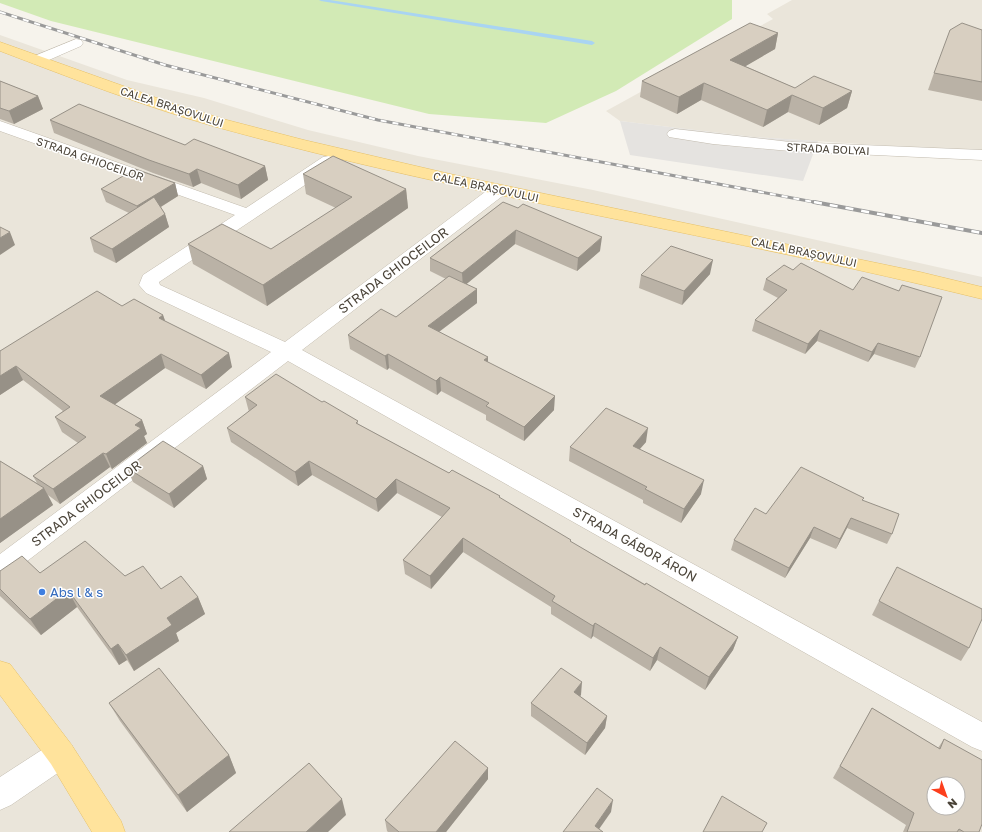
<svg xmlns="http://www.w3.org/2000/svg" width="982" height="832" font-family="'Golos Text',sans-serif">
<rect width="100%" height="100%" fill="#f6f3ec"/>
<g fill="#eae5da" fill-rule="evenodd">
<polygon points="792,0 982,0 982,152 753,137 620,121 606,111 773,19 767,14"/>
<path d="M0 35 127 80 204 98 308 130 418 156 593 190 982 277V832H0ZM934 784H958V808H934Z"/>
</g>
<polygon fill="#d2eab5" points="0,0 732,0 732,19 616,91 546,123 429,114 51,21 0,3"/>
<polygon fill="#e5e3e0" points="620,121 753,137 818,141 803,181 630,155"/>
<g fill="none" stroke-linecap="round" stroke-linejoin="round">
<polygon fill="#a9d4f2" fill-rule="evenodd" points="319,0 330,0 592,41 595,43 592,45 321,1"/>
<defs>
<g id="minor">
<polygon points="76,39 81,40 83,43 81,46 42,63 37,64 32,63 30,60 32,57"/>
<polygon points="0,121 246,208 323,157 329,156 335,157 337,161 335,165 159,282 160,285 285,342 493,186 499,185 505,186 508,190 505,194 302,350 982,722 982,751 972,747 288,361 9,575 0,578 0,554 271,352 146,293 139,285 143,275 235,215 0,131"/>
<polygon points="675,129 790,142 982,150 982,160 790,151 713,144 669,137 667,134 669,131"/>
<polygon points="61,740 71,744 76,754 71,764 11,805 0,810 0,777 51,744"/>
</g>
<g id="major">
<path d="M0 42 171 103 227 120 304 140 459 176 920 272 982 287V299C728 236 469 197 216 127 143 106 71 78 0 51Z"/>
<polygon points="0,661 10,664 71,744 121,821 125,832 92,832 51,764 0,695"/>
</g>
</defs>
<use href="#minor" stroke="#c2bbae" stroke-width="1"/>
<use href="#major" stroke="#e6c16a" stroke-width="1"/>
<use href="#minor" fill="#fff" fill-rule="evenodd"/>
<use href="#major" fill="#ffe39c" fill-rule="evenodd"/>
<defs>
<polyline id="rail-far1" points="0,12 165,65 378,120 819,203"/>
<polyline id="rail" points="814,202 982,233"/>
</defs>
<use href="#rail-far1" stroke="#9a9a9a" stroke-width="3"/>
<use href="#rail" stroke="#9a9a9a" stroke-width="4"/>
<use href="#rail-far1" stroke="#fff" stroke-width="2" stroke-dasharray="6" stroke-linecap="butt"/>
<use href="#rail" stroke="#fff" stroke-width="2.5" stroke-dasharray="8" stroke-linecap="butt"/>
</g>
<g fill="#bab2a6">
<polygon points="982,30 982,101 928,90 934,73"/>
<polygon points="778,33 775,49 745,66 795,88 852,91 847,108 819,125 788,112 763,127 701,100 677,114 640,97 642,81"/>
<polygon points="0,81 38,96 43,109 14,124 0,119"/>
<polygon points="50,120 185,145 265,166 268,180 241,199 201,183 193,187 153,173 54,133"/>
<polygon points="303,174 406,189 408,208 267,306 193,264 188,244 271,249 336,208 306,194"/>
<polygon points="175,183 178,196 161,207 165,214 169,227 116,263 94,252 90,238 129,213 106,202 101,189"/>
<polygon points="503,202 600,251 577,271 515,244 466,284 477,289 477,303 439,332 488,357 488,362 554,410 524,441 486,420 486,415 441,391 437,395 389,368 387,370 350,349 348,335 396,317 446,279 430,271 430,258"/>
<polygon points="710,274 682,305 639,288 641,275"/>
<polygon points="766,279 920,357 915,368 874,354 868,362 817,341 805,354 752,331 755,320 778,298 763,290"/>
<polygon points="122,306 163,315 165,321 232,367 206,389 165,368 114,404 142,420 147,434 144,436 147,443 112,469 110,467 60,504 48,495 53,505 0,543 0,461 37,483 33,476 78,443 62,432 55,417 63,411 23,380 0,395 0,351"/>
<polygon points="245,397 322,402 358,421 358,424 449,473 500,496 500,498 571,542 738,637 733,650 705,690 657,660 650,671 593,636 591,639 551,614 551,607 463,552 431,589 405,574 403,560 442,517 397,493 378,512 312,475 298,486 231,442 227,428 249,412"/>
<polygon points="646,442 639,450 701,494 681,523 643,503 643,500 569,461 570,447"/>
<polygon points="203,466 207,479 174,508 133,482 127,468"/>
<polygon points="862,501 892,534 887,544 847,528 836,549 810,538 785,578 731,550 734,540 766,514"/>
<polygon points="0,571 125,576 161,589 198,597 205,614 176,633 179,641 134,671 127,660 119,665 77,607 41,635 0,596"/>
<polygon points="879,601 969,648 961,661 872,615"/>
<polygon points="581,695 580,696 607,716 605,728 585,755 531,716 531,703"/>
<polygon points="109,703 229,755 236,773 187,812 120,721"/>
<polygon points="872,708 938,748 944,739 979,832 903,832 906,825 833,778"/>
<polygon points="488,768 488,779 446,832 388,832 387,831 385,820"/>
</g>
<g fill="#979187">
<polygon points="778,33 775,49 727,77 730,60"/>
<polygon points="704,83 701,100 677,114 679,97"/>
<polygon points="852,91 847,108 819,125 823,108"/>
<polygon points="792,95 788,112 763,127 767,110"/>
<polygon points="38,96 43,109 14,124 9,111"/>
<polygon points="265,166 268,180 241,199 238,185"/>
<polygon points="197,169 201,183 193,187 189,174"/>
<polygon points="175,183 178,196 141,219 137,206"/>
<polygon points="406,189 408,208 267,306 263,285"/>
<polygon points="165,214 169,227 116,263 112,249"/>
<polygon points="516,230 515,244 463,287 462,273"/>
<polygon points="10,232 15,245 0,255 0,238"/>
<polygon points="602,237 600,251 577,271 578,258"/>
<polygon points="713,260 710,274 682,305 684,291"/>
<polygon points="477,289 477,303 428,340 428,326"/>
<polygon points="163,315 168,329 159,318"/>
<polygon points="820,330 817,341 805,354 808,344"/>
<polygon points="878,343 874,354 868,362 872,352"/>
<polygon points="229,353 232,367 206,389 201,375"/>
<polygon points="161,354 165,368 106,411 100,396"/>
<polygon points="388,354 389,368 387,370 385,356"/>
<polygon points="488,357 488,371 484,360"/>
<polygon points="16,366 23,380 0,395 0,376"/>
<polygon points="440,377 441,391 437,395 436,381"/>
<polygon points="555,396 554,410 524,441 524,427"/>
<polygon points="142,420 147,434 144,436 147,443 112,469 106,454 135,425"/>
<polygon points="648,428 646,442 630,460 633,446"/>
<polygon points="103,453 110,467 60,504 53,489"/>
<polygon points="309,461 312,475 298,486 295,472"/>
<polygon points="203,466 207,479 174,508 169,494"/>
<polygon points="396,479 397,493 378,512 376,499"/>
<polygon points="704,480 701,494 681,523 684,509"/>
<polygon points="44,488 53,505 0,543 0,519"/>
<polygon points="851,518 847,528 836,549 840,539"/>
<polygon points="814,527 810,538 785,578 789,568"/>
<polygon points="463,538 463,552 431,589 430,576"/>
<polygon points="68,590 77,607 41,635 30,619"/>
<polygon points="198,597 205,614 176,633 179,641 134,671 126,655 167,618"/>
<polygon points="595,623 593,636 591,639 593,626"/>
<polygon points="738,637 733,650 705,690 709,677"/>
<polygon points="118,644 127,660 119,665 111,649"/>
<polygon points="660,647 657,660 650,671 653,658"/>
<polygon points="582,682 581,695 572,705 574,692"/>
<polygon points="607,716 605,728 585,755 587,743"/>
<polygon points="229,755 236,773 187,812 178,795"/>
<polygon points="488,768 488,779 446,832 436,832"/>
<polygon points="342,799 346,815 328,832 306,832"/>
<polygon points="613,800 611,812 597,832 595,826"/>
</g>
<g fill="#d8cfc1" stroke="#979187" fill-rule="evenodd">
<polygon points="750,23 778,33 730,60 795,88 814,76 852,91 823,108 792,95 767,110 704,83 679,97 642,81"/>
<polygon points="962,23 982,30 982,82 934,73 950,30"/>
<polygon points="0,81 38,96 9,111 0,108"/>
<polygon points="79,104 185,145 194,139 265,166 238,185 197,169 189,174 149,160 50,120"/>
<polygon points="333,156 406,189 263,285 188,244 222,224 271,249 352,197 303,174"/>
<polygon points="135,169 175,183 137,206 101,189"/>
<polygon points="154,197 165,214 112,249 90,238"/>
<polygon points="503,202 518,208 523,204 602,237 578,258 516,230 462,273 430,258"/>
<polygon points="0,227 10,232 0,238"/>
<polygon points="671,246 713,260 684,291 641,275"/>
<polygon points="801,263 853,290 862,277 899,291 902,285 942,297 920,357 878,343 872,352 820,330 808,344 755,320 787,290 766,279 784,265 793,270"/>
<polygon points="449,276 477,289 428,326 488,357 484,360 555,396 524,427 486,406 489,403 440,377 436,381 388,354 385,356 348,335 381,309 396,317"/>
<polygon points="97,291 122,306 134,299 163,315 159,318 229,353 201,375 161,354 100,396 142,420 135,425 141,428 106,454 103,453 53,489 33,476 86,437 55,417 70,407 16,366 0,376 0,351"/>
<polygon points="276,374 322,402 324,401 358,421 356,423 449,473 452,470 500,496 499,497 571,540 570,541 645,585 646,583 738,637 709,677 660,647 653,658 595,623 593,626 552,601 555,596 463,538 430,576 403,560 450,508 396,479 376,499 309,461 295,472 227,428 257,405 245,397"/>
<polygon points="606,408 648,428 633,446 704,480 684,509 645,489 647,487 570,447"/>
<polygon points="163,441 203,466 169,494 127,468"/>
<polygon points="0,461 44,488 0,519"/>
<polygon points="801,467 864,498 862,500 899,514 892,534 851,518 840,539 814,527 789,568 734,540 755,508 766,514"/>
<polygon points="85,541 125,576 143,566 161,589 181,576 198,597 167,618 172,625 126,655 118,644 111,649 68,590 30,619 0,589 0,571 22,556 40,573"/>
<polygon points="897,567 982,609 982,619 969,648 879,601"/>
<polygon points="159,668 229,755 178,795 109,703"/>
<polygon points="561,668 582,682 574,692 607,716 587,743 531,703"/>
<path d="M872 708 940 749 944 739 982 760V824L979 832H964L959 829 957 832H907L914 813 840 766ZM934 784H958V808H934Z"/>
<polygon points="455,741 488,768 436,832 399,832 385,820"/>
<polygon points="309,763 342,799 306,832 229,832"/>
<polygon points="597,788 613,800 595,826 603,832 563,832"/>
<polygon points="722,796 767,823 762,832 703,832"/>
</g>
<circle fill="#3f7fe0" stroke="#fff" stroke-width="1.5" cx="42" cy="592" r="4"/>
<g text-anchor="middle" stroke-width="3" stroke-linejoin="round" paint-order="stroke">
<g font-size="11" fill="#4b4439" stroke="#fff">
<text transform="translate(172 107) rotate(18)" y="4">CALEA BRAȘOVULUI</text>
<text transform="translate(828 149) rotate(3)" y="4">STRADA BOLYAI</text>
<text transform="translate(90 159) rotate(19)" y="4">STRADA GHIOCEILOR</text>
<text transform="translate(486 187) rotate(12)" y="4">CALEA BRAȘOVULUI</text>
<text transform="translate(804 252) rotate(12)" y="4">CALEA BRAȘOVULUI</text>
</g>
<g font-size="13" fill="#4b4439" stroke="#fff">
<text transform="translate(393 270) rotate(-37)" y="5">STRADA GHIOCEILOR</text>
<text transform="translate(86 503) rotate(-37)" y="5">STRADA GHIOCEILOR</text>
<text transform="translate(635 544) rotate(29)" y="5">STRADA GÁBOR ÁRON</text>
</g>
<g font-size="13" fill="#366cbe" stroke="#fff" text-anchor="start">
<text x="50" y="597">Abs l &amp; s</text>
</g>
</g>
<g transform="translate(946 796) rotate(139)"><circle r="19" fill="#ffffff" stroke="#b7b4b0"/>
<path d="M0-3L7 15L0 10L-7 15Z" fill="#fc3f1d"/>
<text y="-6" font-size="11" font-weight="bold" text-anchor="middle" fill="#4b4439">N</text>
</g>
</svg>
